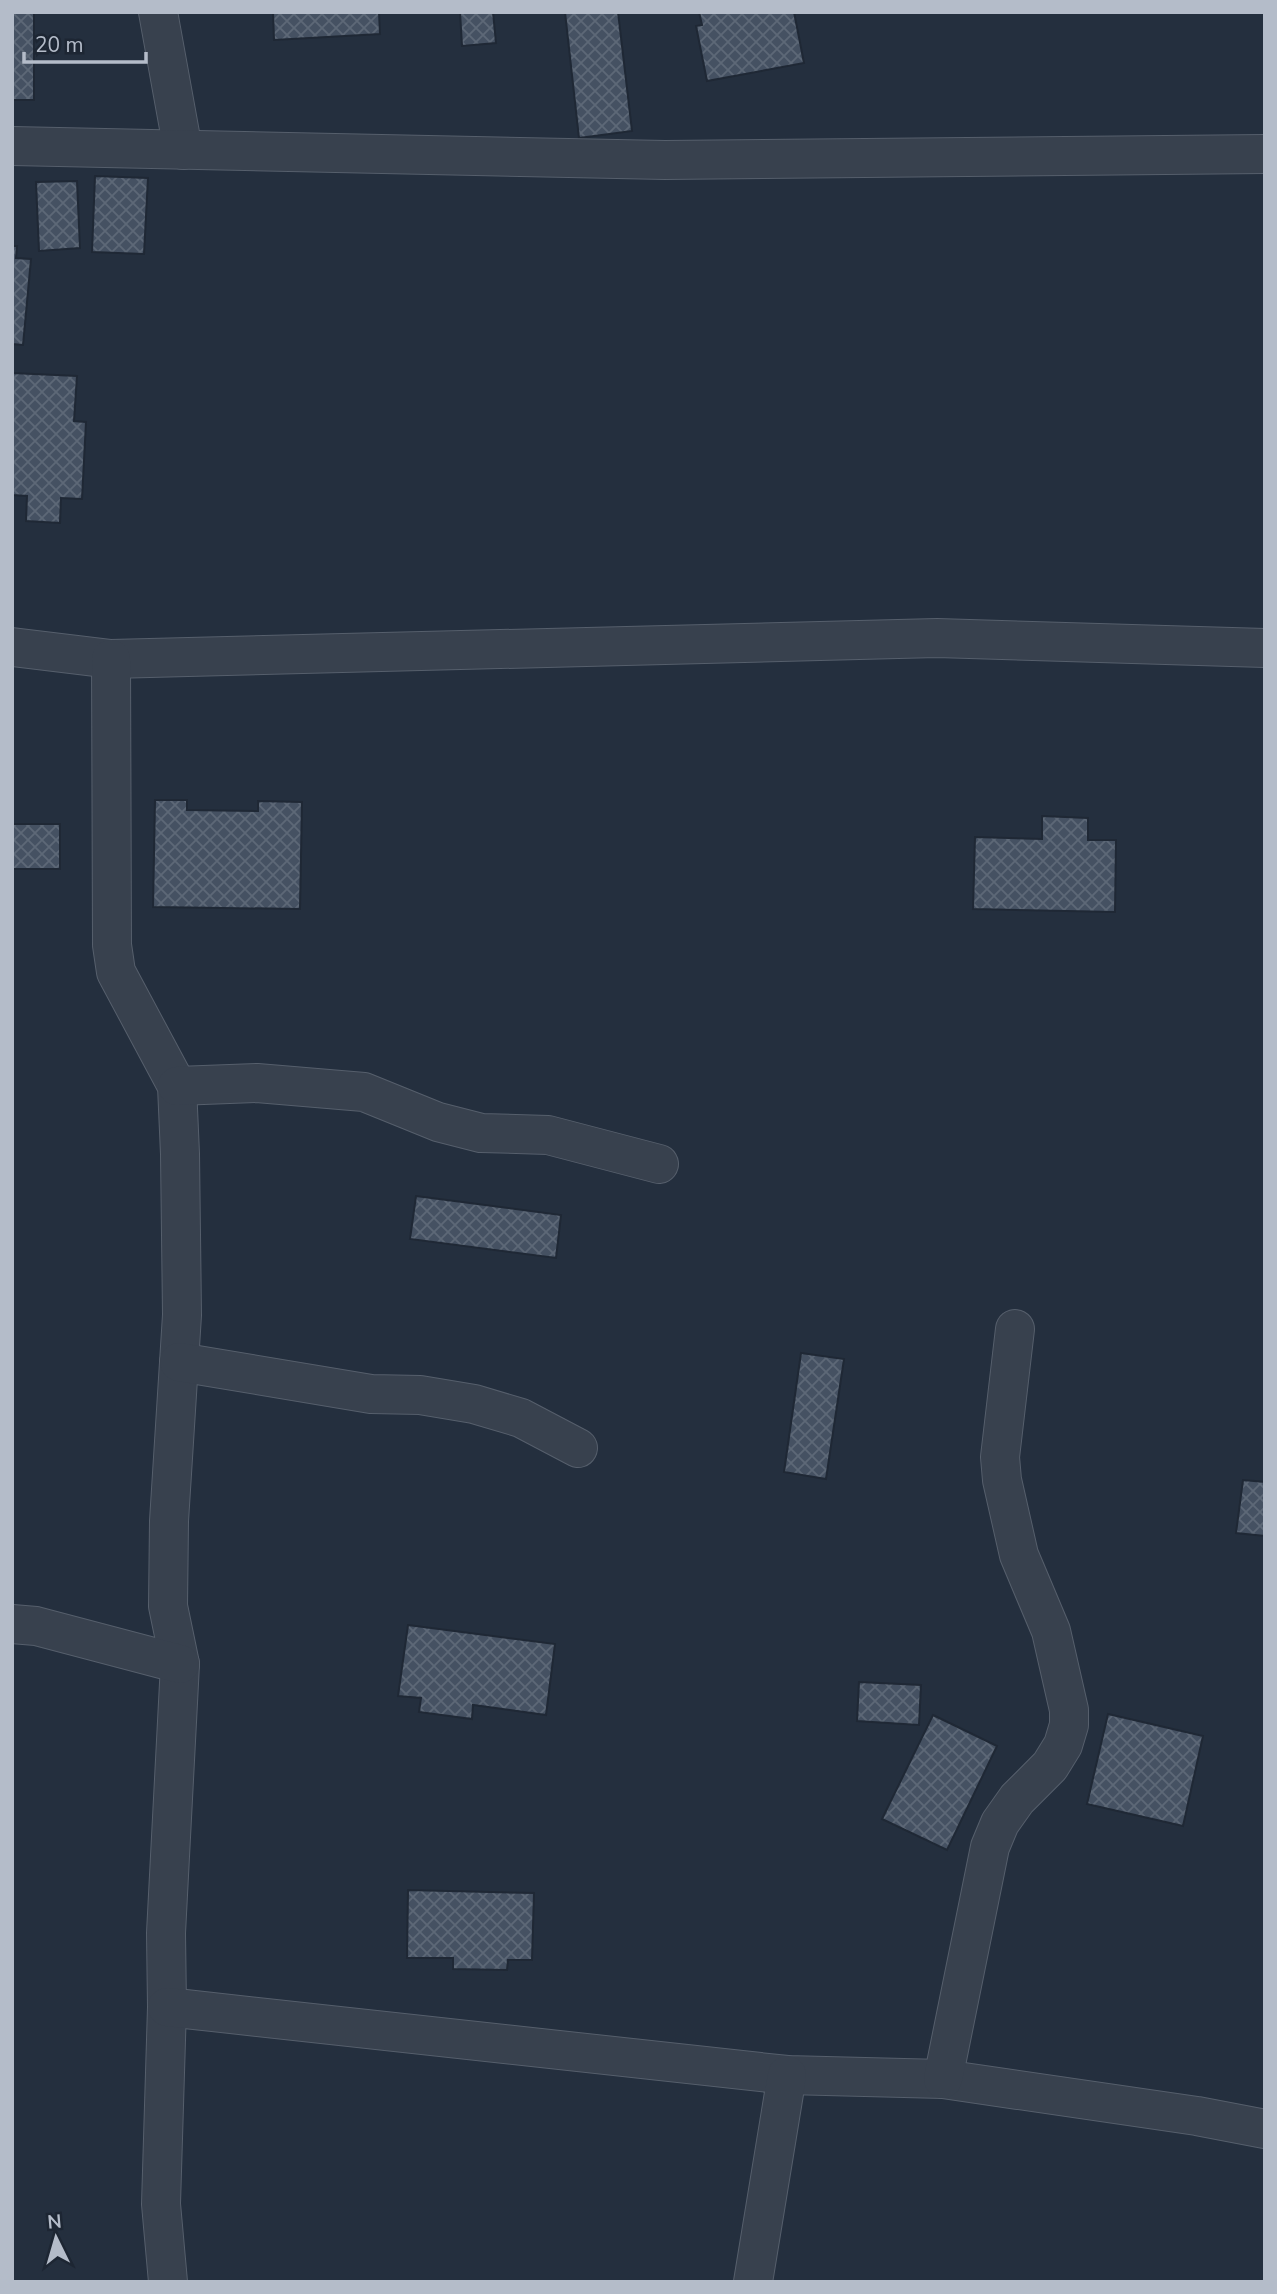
<svg xmlns="http://www.w3.org/2000/svg" width="1277" height="2294" font-family="'Nunito Sans',sans-serif">
<defs>
<pattern id="building-cross-hatch" width="8" height="8" patternUnits="userSpaceOnUse" patternTransform="scale(1.75)"><rect width="8" height="8" fill="#455162"/><path d="M0 0l8 8M0 8l8-8" fill="none" stroke="#5d6877"/></pattern>
</defs>
<rect width="100%" height="100%" fill="#242f3e"/>
<g fill="url(#building-cross-hatch)" stroke="#1f2835" stroke-width="2">
<rect x="12" y="12" width="22" height="88"/>
<polygon points="273,12 379,12 380,34 274,40"/>
<polygon points="460,12 493,12 496,43 462,46"/>
<polygon points="565,12 618,12 632,131 579,138"/>
<polygon points="699,12 794,12 804,63 707,81 696,26 702,25"/>
<polygon points="95,176 148,178 144,254 92,252"/>
<polygon points="77,181 80,248 39,251 36,182"/>
<polygon points="12,246 17,246 16,258 31,259 23,345 12,344"/>
<polygon points="12,373 77,376 74,421 86,422 82,499 61,498 60,523 26,521 27,496 12,495"/>
<polygon points="155,800 187,800 187,810 258,811 258,801 302,802 300,909 153,907"/>
<polygon points="1042,816 1088,818 1088,840 1116,840 1115,912 973,909 975,837 1042,839"/>
<rect x="12" y="824" width="48" height="45"/>
<polygon points="416,1196 561,1215 556,1258 410,1239"/>
<polygon points="801,1353 844,1359 826,1479 784,1472"/>
<polygon points="1243,1480 1265,1482 1265,1536 1236,1533"/>
<polygon points="408,1625 555,1644 546,1715 473,1705 472,1719 419,1712 421,1698 398,1696"/>
<polygon points="859,1682 921,1685 919,1725 857,1721"/>
<polygon points="1108,1714 1203,1736 1183,1826 1087,1804"/>
<polygon points="933,1715 997,1746 947,1850 882,1819"/>
<polygon points="408,1890 534,1893 532,1960 508,1960 507,1970 453,1969 453,1958 407,1958"/>
</g>
<g fill="none" stroke-linecap="round" stroke-linejoin="round">
<defs>
<g id="minor">
<polyline points="158,12 183,150"/>
<polyline points="12,146 665,160 1265,154"/>
<polyline points="12,647 111,659 937,638 1265,648"/>
<polyline points="111,659 112,945 116,972 177,1086 180,1154 182,1315 169,1521 168,1606 180,1664 166,1933 167,2007 161,2204 168,2282"/>
<polyline points="177,1086 257,1083 364,1092 438,1122 481,1133 548,1135 659,1164"/>
<polyline points="179,1362 371,1394 420,1395 474,1404 521,1418 578,1448"/>
<polyline points="12,1624 36,1626 180,1664"/>
<polyline points="167,2007 787,2075 943,2079 1197,2116 1265,2129"/>
<polyline points="943,2079 990,1847 1000,1823 1017,1799 1050,1766 1063,1745 1069,1725 1069,1710 1051,1631 1019,1555 1002,1480 1000,1457 1015,1329"/>
<polyline points="753,2282 787,2075"/>
</g>
</defs>
<use href="#minor" stroke="#565f6c" stroke-width="40"/>
<use href="#minor" stroke="#38414e" stroke-width="38"/>
</g>
<rect width="1277" height="2294" fill="none" stroke="#b4bcc9" stroke-width="28"/>
<g transform="translate(56 2238) rotate(355)" stroke="#1d2633" stroke-width="5" paint-order="stroke">
<path d="M0-5L12 26L0 18L-12 26Z" fill="#b4bcc9"/>
<text y="-10" font-size="19" font-weight="bold" text-anchor="middle" fill="#b4bcc9">N</text>
</g>
<path d="M24 52v10h122v-10" fill="none" stroke="#b4bcc9" stroke-width="3.5"/>
<text x="35" y="52" font-size="21" fill="#b4bcc9" stroke="#1d2633" stroke-width="5" paint-order="stroke">20 m</text>
</svg>
